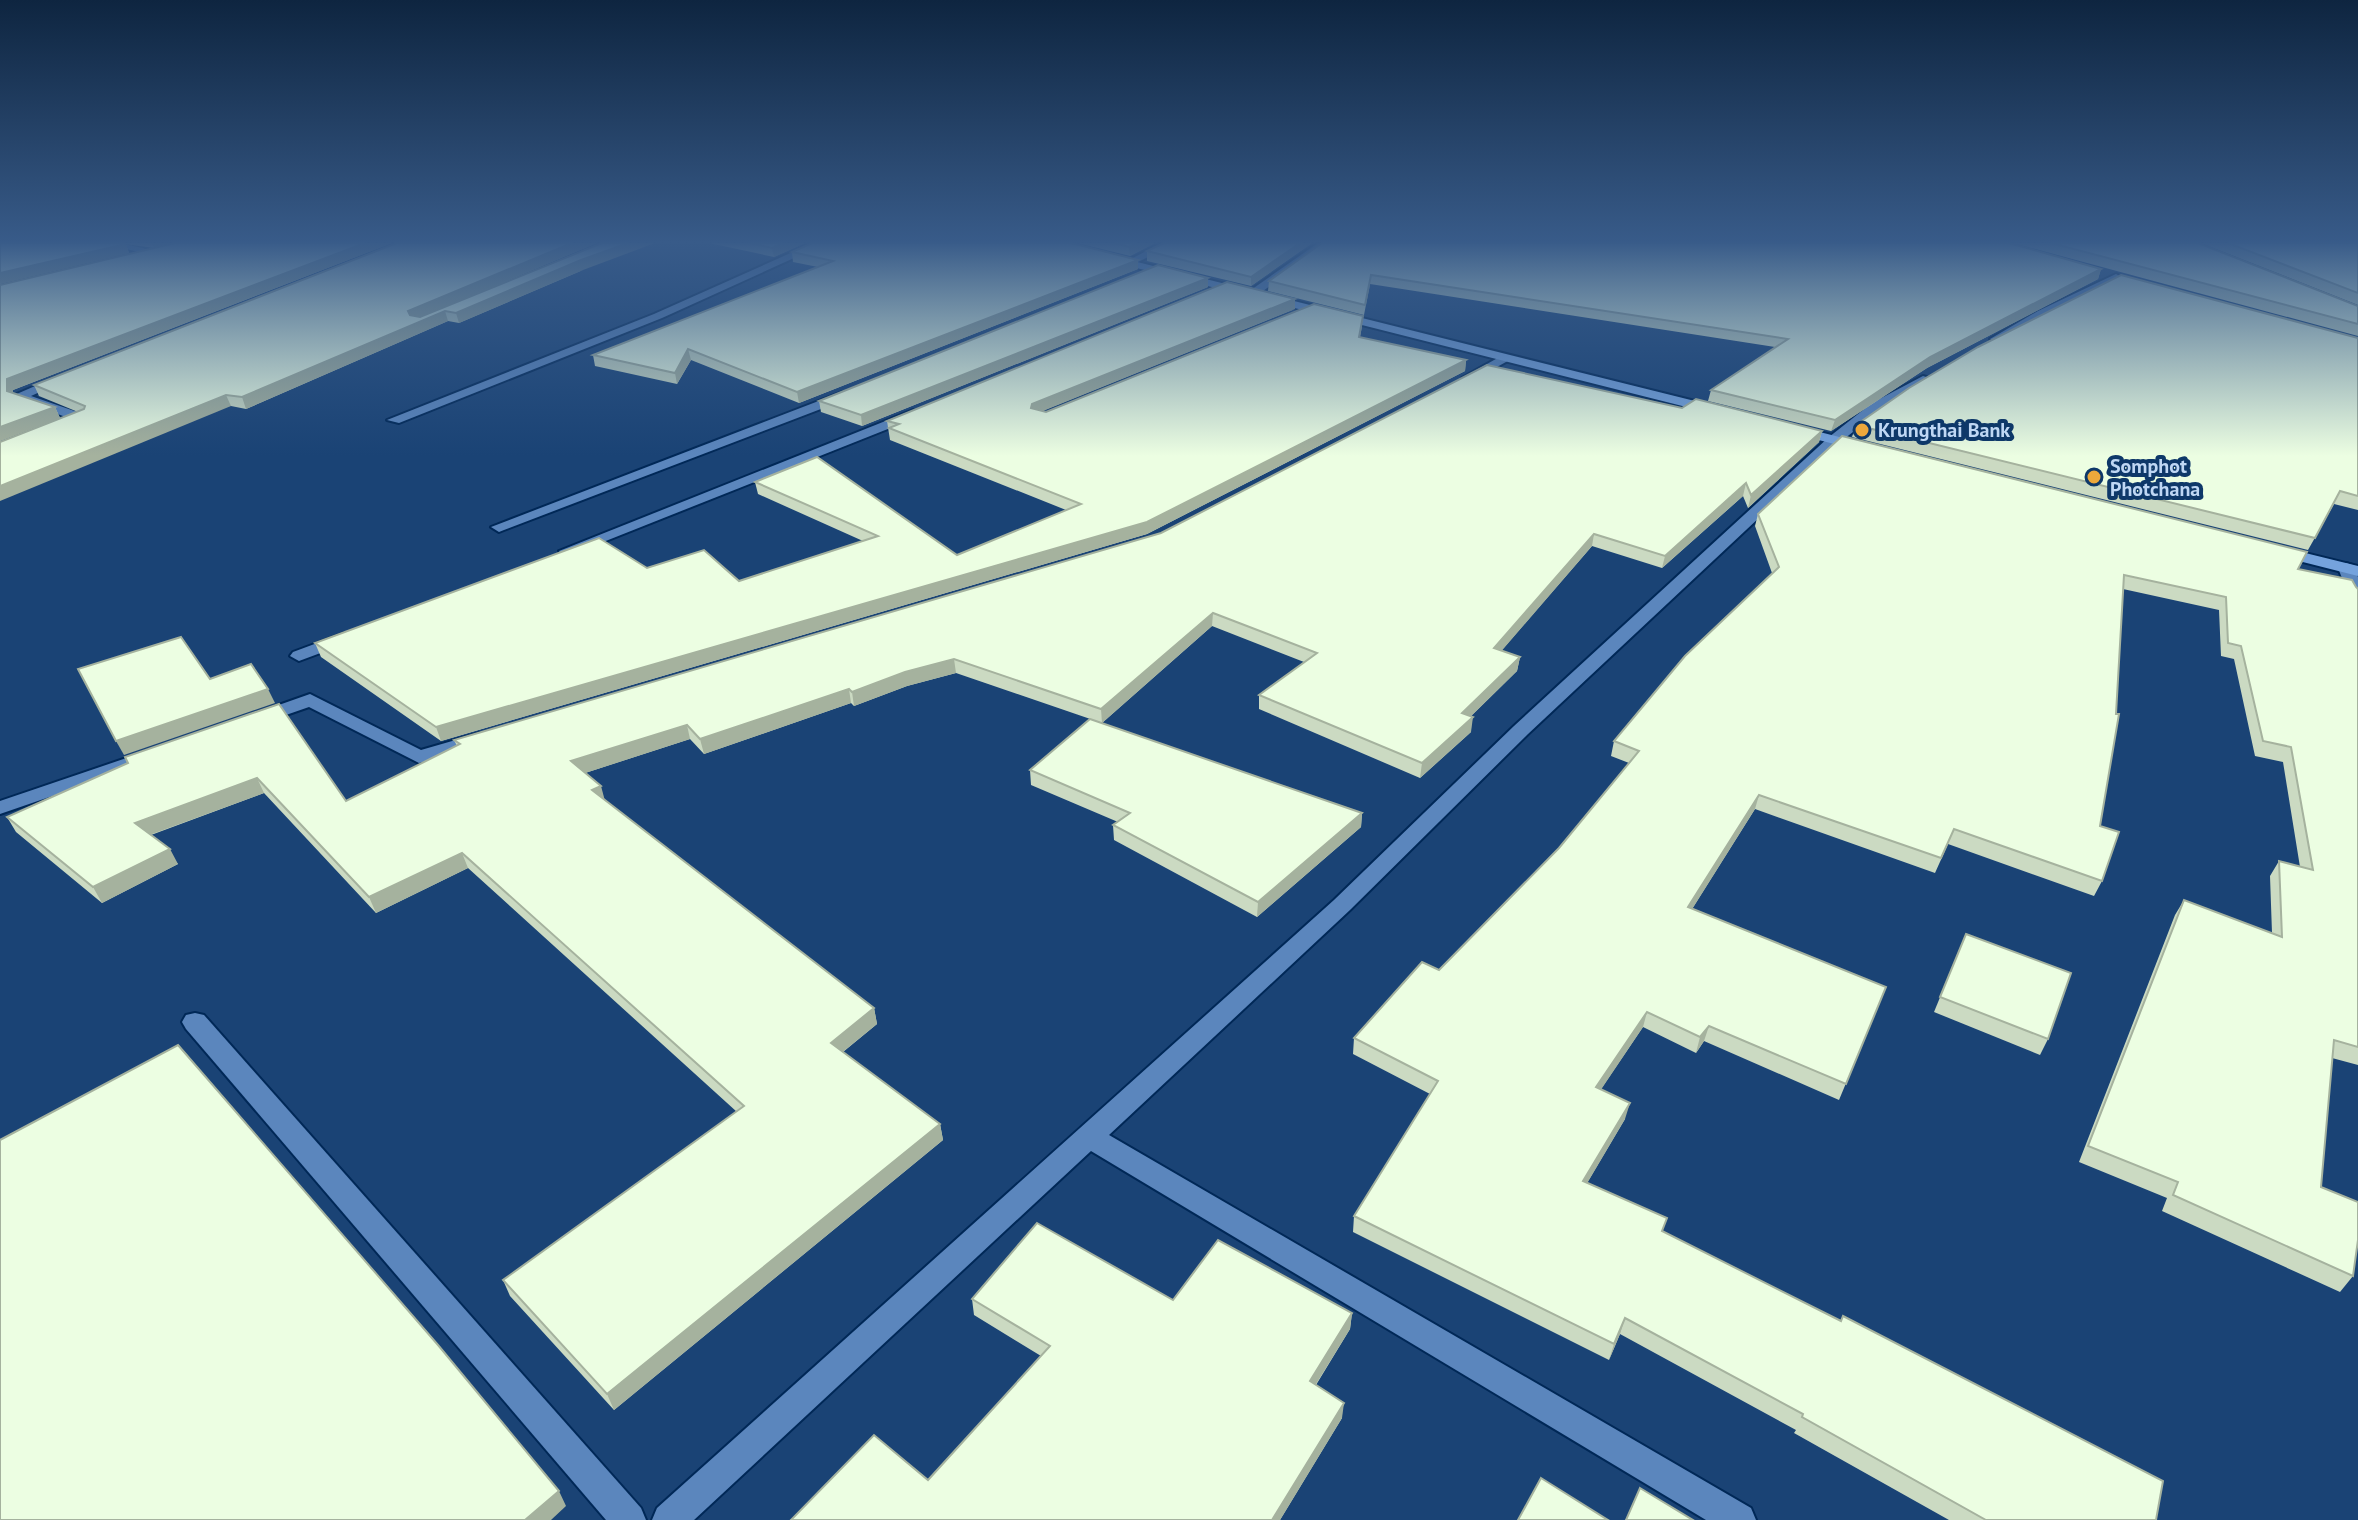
<svg xmlns="http://www.w3.org/2000/svg" width="2358" height="1520" font-family="'PT Sans',sans-serif">
<rect width="100%" height="100%" fill="#1a4375"/>
<g fill="none" stroke-linecap="round" stroke-linejoin="round">
<defs>
<g id="minor">
<polygon points="97,243 120,243 164,253 159,256"/>
<polygon points="813,243 827,243 662,318 399,423 387,420 654,314"/>
<polygon points="1162,243 1176,243 1132,265 1123,263"/>
<polygon points="1318,243 1330,243 1256,296 1248,296 1248,292"/>
<polygon points="2116,274 2121,277 2120,279 2000,342 1990,339 2038,311"/>
<polygon points="1503,355 1513,358 1472,381 1462,378"/>
<polygon points="1923,376 1933,379 1882,409 1839,443 1528,734 1350,910 1109,1135 1751,1508 1756,1520 1706,1520 1091,1151 694,1520 652,1520 657,1508 1334,900 1514,726 1829,437 1872,403"/>
<polygon points="56,377 66,380 31,396 86,415 86,421 62,426 62,420 68,418 12,396"/>
<polygon points="842,392 849,396 847,399 504,530 499,532 491,527"/>
<polygon points="913,410 920,414 918,417 573,554 561,554 559,551"/>
<polygon points="2346,563 2352,565 2358,577 2358,603 2350,598 2338,568"/>
<polygon points="344,633 350,634 353,638 350,642 299,661 290,656 293,652"/>
<polygon points="310,694 421,750 480,733 490,739 487,743 419,763 309,707 260,724 250,718 253,714"/>
<polygon points="150,750 160,756 157,760 0,814 0,801"/>
<polygon points="195,1013 204,1015 641,1508 646,1520 606,1520 186,1029 182,1022 186,1015"/>
</g>
<g id="major">
<polygon points="1113,256 1719,407 1721,410 1714,414 1109,261 1108,259"/>
<polygon points="1796,426 1867,444 1869,447 1862,451 1791,433 1789,430"/>
<polygon points="2281,547 2358,566 2358,576 2275,555 2275,549"/>
</g>
</defs>
<use href="#minor" stroke="#002857" stroke-width="4"/>
<use href="#major" stroke="#002857" stroke-width="4"/>
<use href="#minor" fill="#5b86bd" fill-rule="evenodd"/>
<use href="#major" fill="#75a3dd" fill-rule="evenodd"/>
</g>
<g fill="#cbdac2">
<polygon points="0,243 392,243 13,390 13,393 55,407 60,418 0,441 0,285 154,248 126,244 129,253 0,284"/>
<polygon points="397,243 597,243 457,302 583,270 459,323 448,321 246,409 231,406 78,412 39,396 34,385"/>
<polygon points="709,243 805,243 774,257"/>
<polygon points="1077,243 1155,243 1130,256"/>
<polygon points="1312,243 1251,286 1147,261 1147,251"/>
<polygon points="1322,243 2101,269 2098,279 1927,368 1831,431 1708,401 1711,390 1775,347 1370,284 1364,315 1268,291 1269,281"/>
<polygon points="2013,243 2198,243 2358,306 2358,336"/>
<polygon points="2201,243 2358,243 2358,305"/>
<polygon points="792,252 1138,260 1138,269 799,403 691,360 677,384 595,366 593,355 818,267 793,262"/>
<polygon points="1208,278 1208,287 862,426 821,412 819,401"/>
<polygon points="1295,309 1042,411 1046,412 1362,326 1360,337 1466,360 1465,371 1147,534 441,741 321,657 315,643 647,568 739,581 863,541 758,494 755,482 957,555 1066,510 890,440 887,421"/>
<polygon points="2358,338 2358,510 2334,504 2308,550 1852,437 1856,425"/>
<polygon points="1682,408 1822,431 1819,442 1748,508 1743,496 1662,568 1592,546 1501,651 1520,657 1517,671 1471,716 1471,732 1420,778 1259,709 1259,695 1304,662 1212,626 1102,723 956,673 907,686 854,706 851,703 704,754 690,739 585,773 605,801 874,1008 877,1024 843,1052 940,1124 943,1140 614,1410 510,1296 503,1280 737,1112 468,868 376,913 264,793 151,835 178,864 102,903 16,832 7,817 279,704 346,801 457,746 454,740"/>
<polygon points="1758,514 2298,570 2358,589 2358,1065 2332,1058 2321,1187 2353,1276 2340,1292 2162,1211 2167,1198 2079,1162 2175,915 2184,900 2272,933 2270,876 2279,861 2300,867 2283,762 2255,756 2234,659 2221,656 2219,610 2123,589 2100,826 2102,881 2094,896 1948,844 1935,873 1755,809 1692,909 1886,987 1839,1100 1704,1041 1696,1053 1643,1027 1601,1089 1625,1119 1587,1183 1663,1231 2156,1520 1949,1520 1794,1433 1796,1430 1620,1334 1609,1360 1353,1232 1354,1216 1430,1094 1353,1054 1354,1038 1439,970 1559,848 1629,763 1611,756 1614,741 1772,573 1755,526"/>
<polygon points="1030,770 1362,813 1361,827 1257,917 1114,840 1113,825 1118,822 1031,785"/>
<polygon points="1966,934 2048,1039 2040,1055 1934,1012"/>
<polygon points="972,1299 1173,1300 1352,1313 1350,1329 1316,1385 1342,1418 1280,1520 791,1520 928,1480 1041,1356 974,1315"/>
</g>
<g fill="#a5b29e">
<polygon points="152,243 189,243 154,248"/>
<polygon points="365,243 392,243 13,390 13,402 7,391 7,379"/>
<polygon points="572,243 597,243 411,321 408,311"/>
<polygon points="628,243 655,243 583,270 459,323 456,313 581,260"/>
<polygon points="783,243 805,243 774,257 772,248"/>
<polygon points="1137,243 1155,243 1130,256 1129,247"/>
<polygon points="1300,243 1312,243 1251,286 1251,277"/>
<polygon points="126,244 129,253 0,284 0,273"/>
<polygon points="1138,260 1138,269 799,403 797,392"/>
<polygon points="2101,269 2098,279 1927,368 1831,431 1835,420 1930,357"/>
<polygon points="1208,278 1208,287 862,426 861,415"/>
<polygon points="1295,299 1295,309 1033,415 1031,408 1032,404"/>
<polygon points="445,311 448,321 246,409 242,397"/>
<polygon points="688,349 691,360 677,384 675,373"/>
<polygon points="1466,360 1465,371 1147,534 441,741 436,727 1147,522"/>
<polygon points="226,395 231,406 0,501 0,486"/>
<polygon points="55,407 60,418 0,441 0,427"/>
<polygon points="1822,431 1819,442 1748,508 1751,495"/>
<polygon points="1746,483 1743,496 1662,568 1665,556"/>
<polygon points="1594,534 1592,546 1492,662 1494,648"/>
<polygon points="1213,613 1212,626 1102,723 1101,709"/>
<polygon points="1520,657 1517,671 1460,727 1462,713"/>
<polygon points="954,659 956,673 907,686 854,706 852,692 905,672"/>
<polygon points="268,689 275,703 124,755 116,741"/>
<polygon points="849,689 851,703 704,754 700,739"/>
<polygon points="1473,717 1471,732 1420,778 1422,763"/>
<polygon points="687,725 690,739 576,776 571,761"/>
<polygon points="257,778 264,793 144,837 135,823"/>
<polygon points="601,786 605,801 592,790"/>
<polygon points="1759,795 1755,809 1684,922 1688,907"/>
<polygon points="1362,813 1361,827 1257,917 1258,902"/>
<polygon points="170,849 178,864 102,903 93,887"/>
<polygon points="462,853 468,868 376,913 369,897"/>
<polygon points="874,1008 877,1024 834,1059 831,1043"/>
<polygon points="1647,1012 1643,1027 1592,1103 1596,1087"/>
<polygon points="1709,1026 1704,1041 1696,1053 1700,1037"/>
<polygon points="1630,1103 1625,1119 1579,1197 1583,1181"/>
<polygon points="940,1124 943,1140 614,1410 607,1394"/>
<polygon points="1352,1313 1350,1329 1308,1397 1310,1381"/>
<polygon points="1625,1318 1620,1334 1609,1360 1614,1344"/>
<polygon points="1344,1403 1342,1418 1280,1520 1272,1520"/>
<polygon points="559,1491 566,1506 551,1520 525,1520"/>
</g>
<g fill="#ecfee2" stroke="#a5b29e" stroke-width="2">
<polygon points="0,243 122,243 126,244 0,273"/>
<polygon points="175,243 365,243 7,379 7,391 55,407 0,427 0,285"/>
<polygon points="397,243 572,243 408,311 410,315 420,317 602,243 628,243 581,260 456,313 445,311 242,397 226,395 0,486 0,442 84,409 85,406 34,385"/>
<polygon points="750,243 783,243 772,248"/>
<polygon points="812,243 1071,243 1138,260 797,392 688,349 675,373 593,355 833,261 792,252"/>
<polygon points="1114,243 1137,243 1129,247"/>
<polygon points="1164,243 1300,243 1251,277 1147,251"/>
<polygon points="1322,243 2009,243 2101,269 1930,357 1835,420 1711,390 1788,339 1371,275 1365,305 1269,281"/>
<polygon points="2051,243 2198,243 2358,306 2358,324"/>
<polygon points="2228,243 2358,243 2358,293"/>
<polygon points="1158,265 1208,278 861,415 819,401"/>
<polygon points="2121,275 2358,338 2358,496 2340,491 2315,538 1856,425 1909,388 1978,347"/>
<polygon points="1227,282 1295,299 1032,404 1031,408 1046,412 1314,304 1363,316 1359,337 1466,360 1147,522 436,727 315,643 599,538 647,568 704,550 739,581 878,536 755,482 817,457 957,555 1081,504 889,428 899,424 887,421"/>
<polygon points="1487,365 1682,408 1696,399 1822,431 1751,495 1746,483 1665,556 1594,534 1494,648 1520,657 1462,713 1473,717 1422,763 1259,695 1317,653 1213,613 1101,709 954,659 905,672 852,692 849,689 700,739 687,725 571,761 601,786 592,790 874,1008 831,1043 940,1124 607,1394 503,1280 744,1106 462,853 369,897 257,778 135,823 170,849 93,887 7,817 128,763 125,757 279,704 346,801 460,744 454,740 1161,533"/>
<polygon points="1842,436 2307,552 2298,569 2352,580 2356,587 2358,589 2358,1047 2334,1040 2321,1187 2358,1202 2358,1240 2353,1276 2173,1195 2178,1182 2088,1146 2184,900 2282,937 2279,861 2313,870 2291,747 2263,741 2241,646 2228,643 2226,597 2124,575 2116,714 2119,714 2100,826 2119,832 2102,881 1954,829 1941,858 1759,795 1688,907 1886,987 1846,1084 1709,1026 1700,1037 1647,1012 1596,1087 1630,1103 1583,1181 1667,1218 1662,1231 1841,1321 1843,1316 2163,1481 2156,1520 1986,1520 1802,1417 1803,1414 1625,1318 1614,1344 1354,1216 1438,1081 1354,1038 1422,962 1439,970 1559,848 1639,751 1614,741 1685,656 1779,567 1758,514"/>
<polygon points="181,637 210,679 251,664 268,689 116,741 78,669"/>
<polygon points="1090,719 1362,813 1258,902 1113,825 1130,813 1030,770"/>
<polygon points="1966,934 2071,973 2048,1039 1940,997"/>
<polygon points="178,1045 438,1345 559,1491 525,1520 0,1520 0,1140"/>
<polygon points="1037,1223 1173,1300 1218,1240 1352,1313 1310,1381 1344,1403 1272,1520 791,1520 874,1435 928,1480 1050,1346 972,1299"/>
<polygon points="1541,1478 1608,1520 1518,1520"/>
<polygon points="1640,1488 1693,1520 1626,1520"/>
</g>
<linearGradient id="sky" x2="0" y2="1"><stop stop-color="#0e2540"/><stop offset="0.53" stop-color="#385b89"/><stop offset="1" stop-color="#385b89" stop-opacity="0"/></linearGradient>
<rect width="2358" height="456" fill="url(#sky)"/>
<g fill="#eda83b" stroke="#0e3869" stroke-width="3">
<circle cx="1862" cy="430" r="8"/>
<circle cx="2094" cy="477" r="8"/>
</g>
<g text-anchor="middle" stroke-width="8" stroke-linejoin="round" paint-order="stroke">
<g font-size="20" font-weight="bold" fill="#bfd7f4" stroke="#0e3869" text-anchor="start">
<text x="1878" y="437">Krungthai Bank</text>
<text x="2110" y="473">Somphot<tspan x="2110" dy="23">Photchana</tspan></text>
</g>
</g>
</svg>
